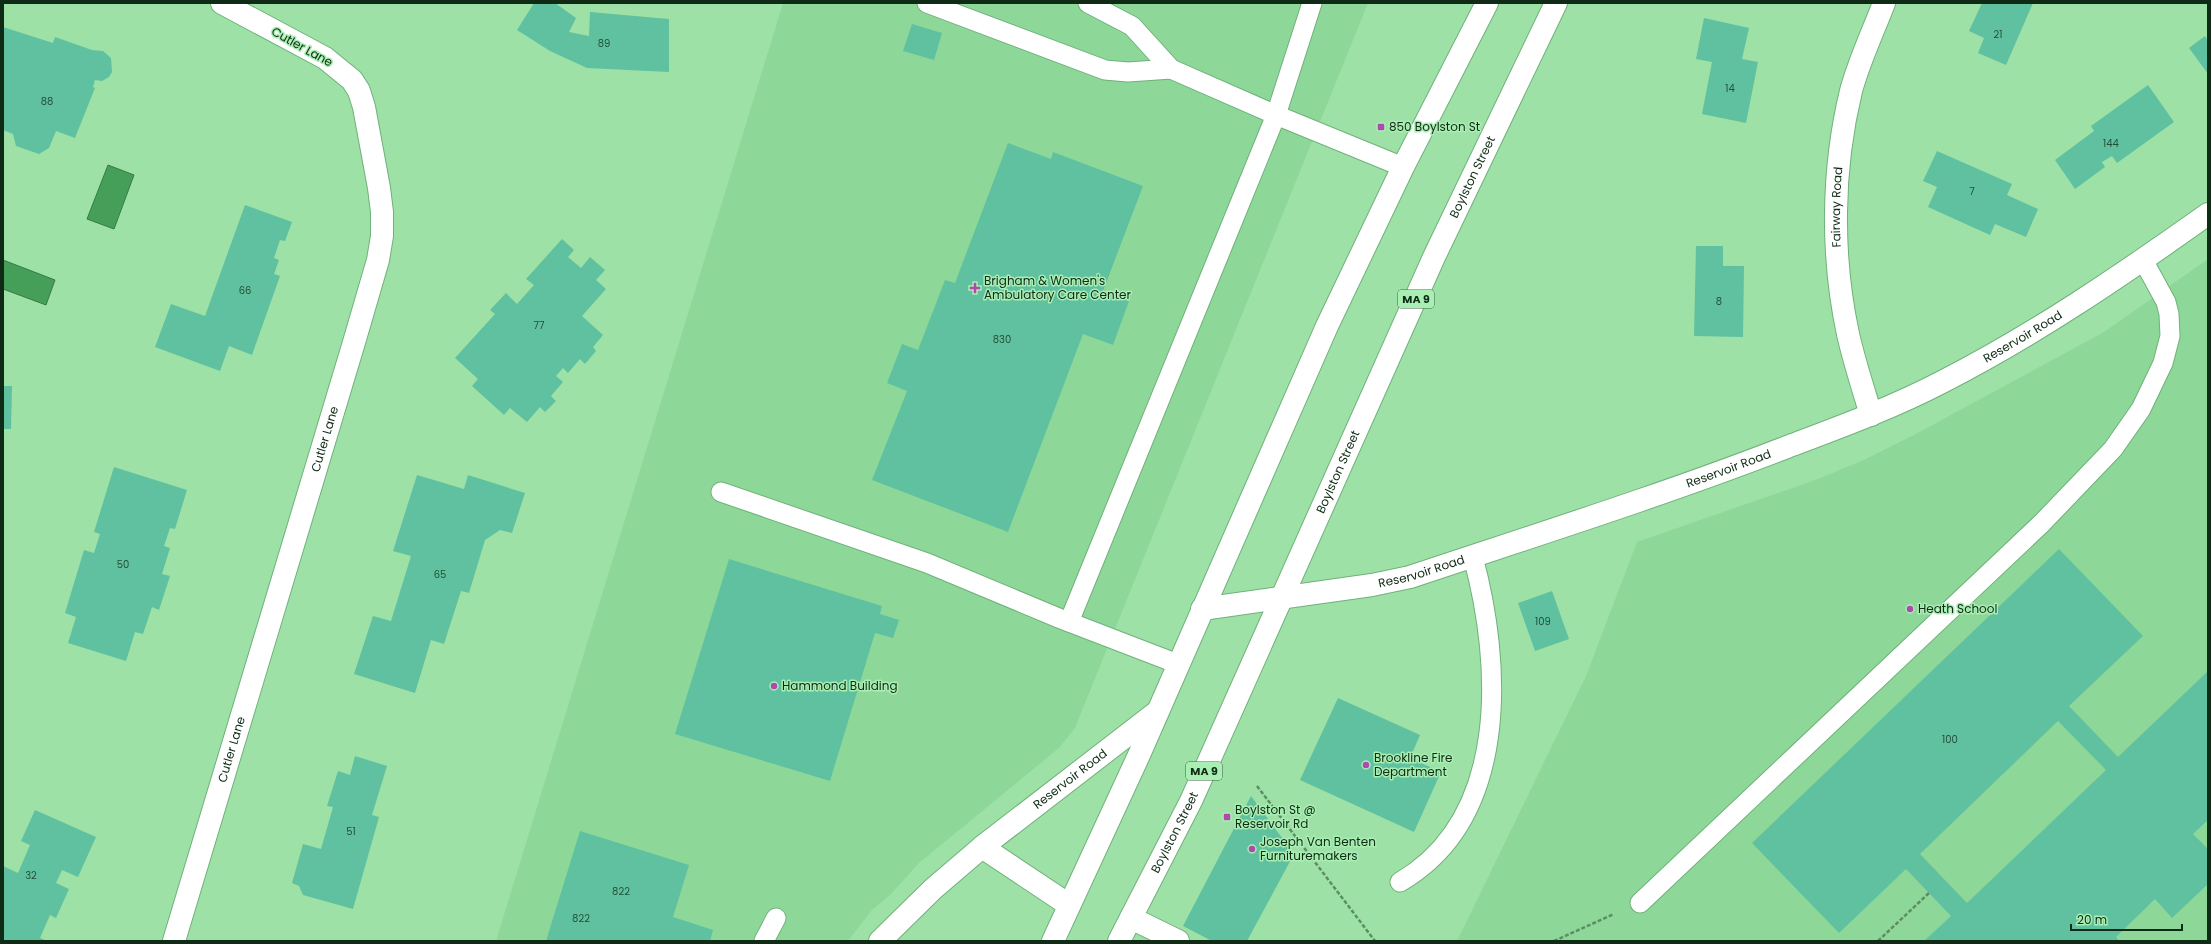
<svg xmlns="http://www.w3.org/2000/svg" width="2211" height="944" font-family="Poppins,sans-serif">
<rect width="100%" height="100%" fill="#9de1a7"/>
<g fill="#8dd899">
<polygon points="783,3 1368,3 1075,728 1059,748 919,863 891,894 872,910 848,941 496,941"/>
<polygon points="2208,259 2208,941 1457,941 1586,676 1637,542 1818,479 1866,459 1912,436 2104,332"/>
</g>
<g fill="#459f58" stroke="#357c44">
<polygon points="108,165 134,175 114,229 87,219"/>
<polygon points="3,260 55,280 46,305 3,289"/>
</g>
<g fill="#5fc19f" fill-rule="evenodd">
<polygon points="534,3 555,3 576,18 569,32 589,36 590,12 669,19 669,72 587,68 550,51 517,30"/>
<polygon points="1982,3 2033,3 2006,65 1978,53 1984,38 1969,31"/>
<polygon points="1704,18 1749,28 1742,59 1758,62 1746,123 1702,114 1712,62 1696,59"/>
<polygon points="912,24 942,33 934,60 903,51"/>
<polygon points="3,27 53,43 55,37 92,50 103,51 111,58 112,72 109,77 102,81 95,80 93,87 95,88 75,138 56,131 49,148 39,154 16,146 13,134 3,130"/>
<polygon points="2205,36 2208,41 2208,74 2189,48"/>
<polygon points="2148,85 2174,122 2117,163 2112,156 2102,162 2105,167 2075,189 2055,160 2094,131 2091,126"/>
<polygon points="1008,143 1051,159 1053,152 1143,186 1103,291 1129,301 1113,345 1083,334 1008,532 872,480 907,391 887,383 902,344 918,350 945,280 955,283"/>
<polygon points="1937,151 2012,184 2007,195 2038,209 2026,237 1995,224 1990,235 1928,207 1937,187 1923,181"/>
<polygon points="245,205 292,222 285,241 280,240 274,258 279,260 274,274 280,276 252,355 229,346 220,371 155,347 171,304 205,316"/>
<polygon points="562,239 574,250 568,257 581,268 590,257 605,270 596,280 606,289 582,316 603,335 593,347 596,351 585,364 580,359 568,373 563,368 556,376 563,382 551,396 556,401 545,412 540,407 527,422 510,408 504,415 472,386 478,379 455,358 495,314 490,310 506,293 517,304 534,285 526,279"/>
<polygon points="1696,246 1723,246 1723,266 1744,266 1743,337 1694,336"/>
<polygon points="3,386 12,386 11,429 3,429"/>
<polygon points="114,467 187,490 175,529 170,528 164,546 170,548 162,574 170,576 159,610 152,607 143,634 135,632 126,661 68,643 76,617 65,613 84,550 94,553 100,534 94,532"/>
<polygon points="417,475 464,489 468,475 525,493 512,533 500,530 485,540 469,593 461,591 444,644 431,640 415,693 354,674 373,616 391,621 411,556 393,551"/>
<path d="M2059 549 2143 636 2069 706 2118 757 2208 671V820L2193 834 2208 849V884L2172 918 2155 899 2116 937 2119 941H1924L1951 916 1906 869 1839 933 1752 843ZM2058 721 2106 770 1967 903 1920 854Z"/>
<polygon points="729,559 882,606 880,614 899,620 893,638 875,633 830,781 675,734"/>
<polygon points="1552,591 1569,639 1535,651 1518,603"/>
<polygon points="1338,698 1420,735 1410,758 1441,772 1414,832 1300,780"/>
<polygon points="355,756 387,766 372,815 379,817 353,909 303,895 299,886 292,883 303,844 321,849 333,807 327,806 338,771 350,775"/>
<polygon points="1251,796 1294,854 1247,941 1212,941 1183,926"/>
<polygon points="35,810 96,837 78,877 62,870 56,883 69,889 56,918 50,915 40,938 47,941 3,941 3,866 18,873 30,845 21,841"/>
<polygon points="580,831 689,865 673,917 713,930 710,941 546,941"/>
</g>
<g fill="none" stroke-linecap="round" stroke-linejoin="round">
<defs>
<g id="service">
<polyline points="927,3 1105,70 1128,72 1171,69"/>
<polyline points="1312,3 1276,115 1403,167"/>
<polyline points="721,492 927,563 1061,619 1178,664"/>
<polyline points="1069,622 1276,115 1171,69 1132,26 1088,3"/>
<path d="M1400 882C1510 818 1502 664 1473 557"/>
<polyline points="1640,903 2042,523 2113,449 2141,409 2163,363 2170,336 2169,314 2166,302 2143,260"/>
<polyline points="764,941 776,918"/>
</g>
<g id="minor">
<path id="s1" d="M1871 415C1863 388 1854 361 1848 334 1831 255 1832 169 1851 91 1859 61 1873 32 1884 3"/>
<polyline points="982,847 1069,905"/>
<polyline points="1131,918 1178,941"/>
<path id="s2" d="M174 941 355 339 378 260 382 236V212L379 188 364 107 359 91 352 80 325 58 222 3"/>
<path id="s3" d="M880 941 933 889 982 847 1157 712"/>
</g>
<g id="tertiary">
<path id="s4" d="M1202 609 1372 585 1410 577C1536 535 1663 495 1787 447 1840 427 1892 408 1942 382 2036 334 2122 275 2208 214"/>
</g>
<g id="trunk">
<polyline points="1053,941 1139,755 1327,326 1403,167 1487,3"/>
<path id="s5" d="M1119 941 1191 801 1434 257 1556 3"/>
</g>
</defs>
<use href="#service" stroke="#6fb17a" stroke-width="21"/>
<use href="#minor" stroke="#6fb17a" stroke-width="24"/>
<use href="#tertiary" stroke="#6fb17a" stroke-width="24"/>
<use href="#trunk" stroke="#6fb17a" stroke-width="24"/>
<g stroke="#5c8e65" stroke-width="2.5" stroke-dasharray="4 2" stroke-linecap="butt">
<polyline points="1257,786 1375,941"/>
<polyline points="1554,941 1614,914"/>
<polyline points="1878,941 1929,893"/>
</g>
<use href="#service" stroke="#fff" stroke-width="19"/>
<use href="#minor" stroke="#fff" stroke-width="22"/>
<use href="#tertiary" stroke="#fff" stroke-width="22"/>
<use href="#trunk" stroke="#fff" stroke-width="22"/>
</g>
<g fill="#af49ad" stroke="#a9eeb3" stroke-width="1.5">
<rect x="1377" y="123" width="8" height="8" rx="2"/>
<path d="M973 282h4v4h4v4h-4v4h-4v-4h-4v-4h4z"/>
<circle cx="1910" cy="609" r="4"/>
<circle cx="774" cy="686" r="4"/>
<circle cx="1366" cy="765" r="4"/>
<rect x="1223" y="813" width="8" height="8" rx="2"/>
<circle cx="1252" cy="849" r="4"/>
</g>
<g text-anchor="middle" stroke-width="3" stroke-linejoin="round" paint-order="stroke">
<g font-size="10" fill="#235038">
<text x="1998" y="38">21</text>
<text x="604" y="47">89</text>
<text x="1730" y="92">14</text>
<text x="47" y="105">88</text>
<text x="2111" y="147">144</text>
<text x="1972" y="195">7</text>
<text x="245" y="294">66</text>
<text x="1719" y="305">8</text>
<text x="539" y="329">77</text>
<text x="1002" y="343">830</text>
<text x="123" y="568">50</text>
<text x="440" y="578">65</text>
<text x="1543" y="625">109</text>
<text x="1950" y="743">100</text>
<text x="351" y="835">51</text>
<text x="31" y="879">32</text>
<text x="621" y="895">822</text>
<text x="581" y="922">822</text>
</g>
<g fill="#a9eeb3" stroke="#3d6644" stroke-width="1">
<rect x="1398" y="290" width="36" height="18" rx="3"/>
<rect x="1186" y="762" width="36" height="18" rx="3"/>
</g>
<g font-size="11" font-weight="bold" fill="#0f2b15">
<text x="1416" y="303">MA 9</text>
<text x="1204" y="775">MA 9</text>
</g>
<g font-size="12" fill="#0f2b15" stroke="#a9eeb3">
<text transform="translate(302 47) rotate(29)" y="4">Cutler Lane</text>
<text dy="4" stroke="none"><textPath href="#s5" startOffset="842">Boylston Street</textPath></text>
<text dy="4" stroke="none"><textPath href="#s1" startOffset="212">Fairway Road</textPath></text>
<text dy="4" stroke="none"><textPath href="#s4" startOffset="870">Reservoir Road</textPath></text>
<text dy="4" stroke="none"><textPath href="#s2" startOffset="524">Cutler Lane</textPath></text>
<text dy="4" stroke="none"><textPath href="#s4" startOffset="547">Reservoir Road</textPath></text>
<text dy="4" stroke="none"><textPath href="#s5" startOffset="518">Boylston Street</textPath></text>
<text dy="4" stroke="none"><textPath href="#s4" startOffset="223">Reservoir Road</textPath></text>
<text dy="4" stroke="none"><textPath href="#s2" startOffset="200">Cutler Lane</textPath></text>
<text dy="4" stroke="none"><textPath href="#s3" startOffset="250">Reservoir Road</textPath></text>
<text dy="4" stroke="none"><textPath href="#s5" startOffset="122">Boylston Street</textPath></text>
</g>
<g font-size="12" fill="#0f2b15" stroke="#a9eeb3" text-anchor="start">
<text x="1389" y="131">850 Boylston St</text>
<text x="984" y="285">Brigham &amp; Women's<tspan x="984" dy="14">Ambulatory Care Center</tspan></text>
<text x="1918" y="613">Heath School</text>
<text x="782" y="690">Hammond Building</text>
<text x="1374" y="762">Brookline Fire<tspan x="1374" dy="14">Department</tspan></text>
<text x="1235" y="814">Boylston St @<tspan x="1235" dy="14">Reservoir Rd</tspan></text>
<text x="1260" y="846">Joseph Van Benten<tspan x="1260" dy="14">Furnituremakers</tspan></text>
</g>
</g>
<rect width="2211" height="944" fill="none" stroke="#0f2b15" stroke-width="8"/>
<path d="M2071 924v6h111v-6" fill="none" stroke="#0f2b15" stroke-width="2"/>
<text x="2077" y="924" font-size="12" fill="#0f2b15" stroke="#a9eeb3" stroke-width="3" paint-order="stroke">20 m</text>
</svg>
